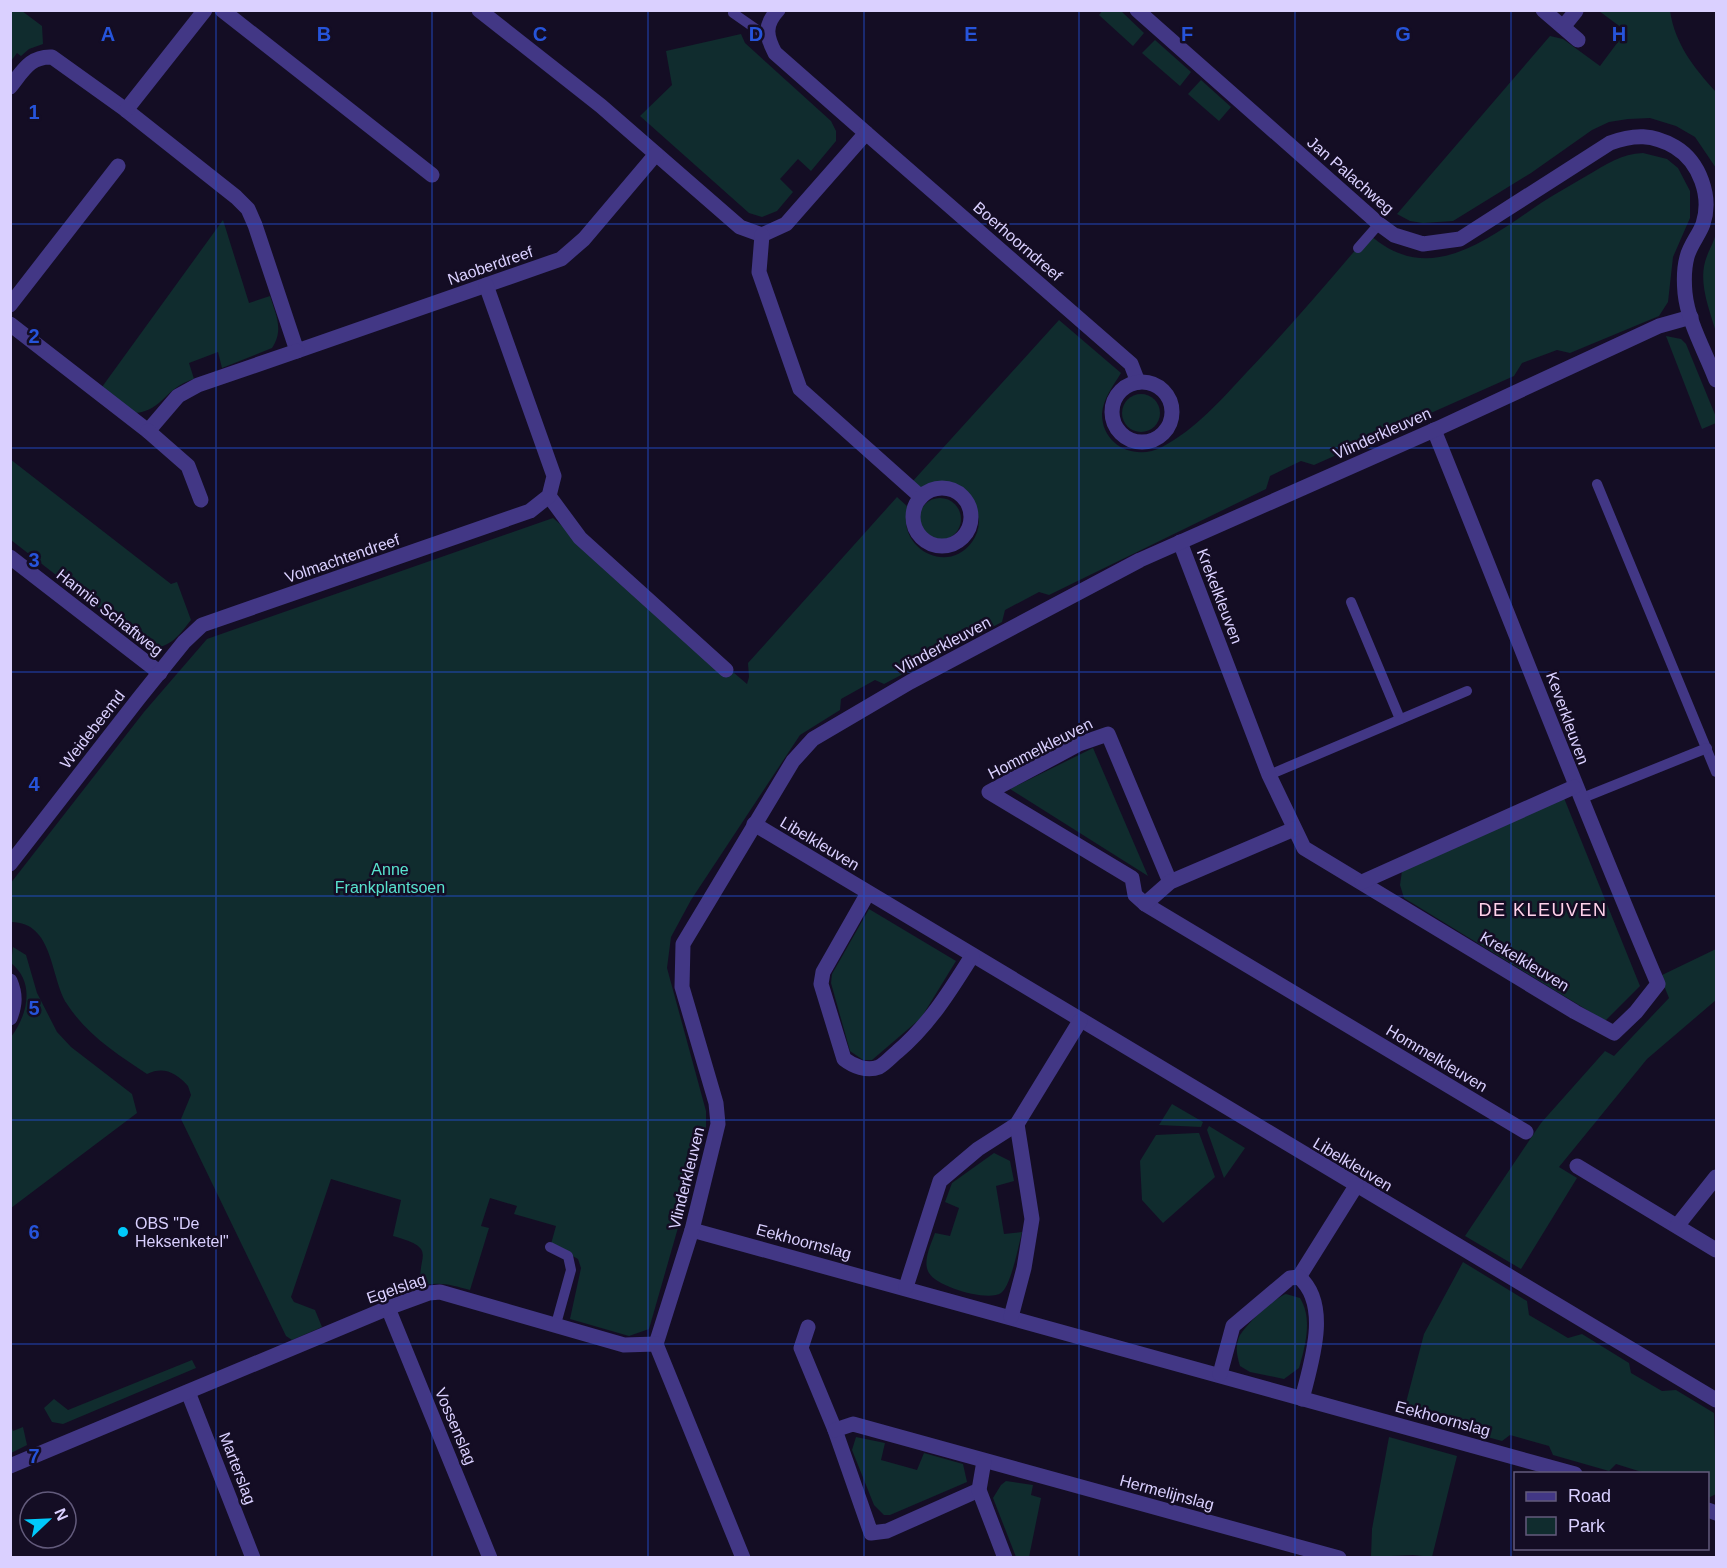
<svg xmlns="http://www.w3.org/2000/svg" width="1727" height="1568" font-family="Helvetica,sans-serif">
<rect width="100%" height="100%" fill="#140d24"/>
<g fill="#102c2e">
<polygon points="11,10 22,11 42,26 43,44 29,49 21,56 17,53 11,61"/>
<polygon points="1103,10 1121,11 1144,33 1133,46 1099,15"/>
<path d="M1599 11H1670C1675 44 1694 68 1716 92V168L1695 137 1676 126 1650 118 1628 119 1609 122 1592 130 1531 173 1453 221 1423 223 1410 221 1397 214 1550 36 1563 39 1600 66 1626 31Z"/>
<polygon points="741,34 745,43 831,121 836,131 836,141 811,171 798,159 780,179 793,192 777,211 762,217 749,213 640,116 672,85 666,51"/>
<polygon points="1155,40 1191,72 1180,86 1142,53"/>
<polygon points="1201,80 1231,107 1219,121 1188,94"/>
<path d="M1643 153 1667 159 1678 168 1690 191V218L1673 257 1668 302 1659 316 1570 353 1557 350 1522 363 1514 376 1314 465 1301 461 1270 476 1266 489 1049 595 1039 592 1005 610 1002 622 884 684 875 680 841 699 840 710 800 735 691 900 671 937 667 968 706 1111V1130L649 1329 629 1336 570 1319 581 1268 578 1259 551 1244 556 1226 514 1214 517 1206 490 1198 481 1226 489 1228 470 1290C452 1285 439 1281 421 1286 416 1255 440 1249 393 1236L401 1200 331 1179 291 1297 294 1302 315 1310 322 1327 292 1340 286 1336 181 1119 191 1095 188 1086C176 1073 164 1066 147 1074 117 1054 87 1035 67 1004 50 978 54 922 11 922L10 884 144 712 207 639 553 518 747 684 749 677 748 663 897 497 908 507C895 546 946 577 972 542 995 510 955 469 922 491L912 482 1059 320 1121 373C1113 386 1103 399 1102 414 1102 446 1136 461 1162 447 1196 429 1221 400 1247 372 1289 328 1329 281 1369 234 1429 289 1489 238 1541 203 1556 193 1573 184 1588 175 1607 164 1621 154 1643 153Z"/>
<path d="M223 220 249 303 270 296C276 315 284 330 272 348L222 368 218 352 189 363 194 379C165 387 163 411 135 413L102 387Z"/>
<path d="M1716 233V332C1709 308 1697 280 1707 256 1710 248 1714 242 1716 233Z"/>
<polygon points="1666,336 1681,339 1686,344 1716,417 1716,423 1702,429"/>
<circle cx="1141" cy="413" r="19"/>
<path d="M10 459 171 584 177 582 191 620C179 635 171 648 150 648L11 540Z"/>
<circle cx="940" cy="519" r="21"/>
<polygon points="1093,748 1148,876 1010,789"/>
<polygon points="1564,798 1640,986 1605,1021 1404,898 1400,885 1402,871"/>
<polygon points="869,909 956,961 921,1018 872,1060 863,1060 850,1051 831,983 832,974"/>
<path d="M13 947 26 955 37 993 57 1032 71 1047 132 1094 137 1113 11 1208V1037C27 1016 36 983 11 963Z"/>
<polygon points="1716,949 1716,1000 1647,1059 1559,1167 1577,1178 1521,1269 1465,1236 1541,1123 1605,1051 1614,1056 1669,998 1660,976"/>
<polygon points="1172,1104 1203,1122 1201,1127 1159,1125"/>
<polygon points="1209,1126 1245,1148 1224,1178 1207,1130"/>
<polygon points="1196,1133 1199,1133 1215,1177 1163,1223 1142,1200 1140,1161 1156,1135"/>
<path d="M994 1153 1010 1161 1014 1181 996 1186 1004 1234 1022 1232C1019 1244 1011 1286 1001 1293 988 1302 937 1287 929 1273 922 1262 931 1244 935 1233L950 1236 959 1208 945 1202 952 1183Z"/>
<polygon points="1463,1262 1527,1301 1529,1315 1568,1338 1582,1334 1629,1363 1631,1373 1662,1391 1676,1390 1714,1413 1716,1494 1708,1498 1708,1474 1645,1473 1616,1464 1609,1471 1553,1455 1549,1446 1510,1435 1502,1441 1403,1414 1424,1334"/>
<path d="M1286 1294 1300 1298C1313 1319 1305 1347 1299 1368L1284 1379 1250 1372 1240 1366C1237 1356 1235 1347 1239 1337 1245 1325 1274 1298 1286 1294Z"/>
<polygon points="192,1360 196,1368 63,1424 52,1422 44,1408 54,1399 68,1410"/>
<polygon points="11,1425 13,1431 23,1427 27,1445 11,1453"/>
<polygon points="856,1437 885,1443 881,1460 917,1470 924,1453 963,1464 967,1482 890,1515 884,1515 874,1505 852,1450"/>
<polygon points="1389,1437 1457,1456 1432,1557 1413,1555 1371,1557 1372,1529"/>
<polygon points="1006,1481 1033,1485 1031,1495 1041,1498 1029,1557 1016,1557 993,1498 1001,1485"/>
</g>
<g fill="none" stroke-linecap="round" stroke-linejoin="round">
<g stroke="#423785" stroke-width="10">
<polyline points="733,13 766,36"/>
<polyline points="1358,248 1379,224"/>
<polyline points="1597,484 1716,772"/>
<polyline points="1351,602 1400,719"/>
<polyline points="1269,775 1467,691"/>
<polyline points="1580,799 1707,748"/>
<polyline points="550,1247 568,1256 571,1270 556,1324"/>
</g>
<g stroke="#423785" stroke-width="15">
<polyline points="222,10 432,175"/>
<path d="M479 10 601 106 740 227 762 235 786 224 866 133 775 53C766 36 764 25 778 10"/>
<polyline points="1543,10 1578,40"/>
<polyline points="1563,27 1576,11"/>
<path d="M10 87C23 71 30 56 52 57L126 110 236 197 248 209 255 225 297 351 561 259 584 239 656 154"/>
<polyline points="126,110 205,10"/>
<polyline points="866,133 1131,364 1138,382"/>
<polyline points="762,235 759,272 800,389 921,497"/>
<polyline points="10,305 118,166"/>
<polyline points="10,324 148,431 178,396 198,385 297,351"/>
<circle cx="1142" cy="412" r="30"/>
<polyline points="148,431 188,466 201,500"/>
<circle cx="942" cy="517" r="29"/>
<polyline points="549,496 580,538 726,670"/>
<path d="M1180 542 1269 775 1304 848 1575 1012 1614 1033 1636 1012 1658 984C1580 801 1509 615 1434 430"/>
<polyline points="10,557 160,673"/>
<polyline points="754,824 1716,1400"/>
<polyline points="10,864 139,698 184,642 202,625 530,511 549,496 554,476 486,285"/>
<polyline points="1170,882 1108,734 1079,744 989,792 1132,878 1135,895 1145,904 1526,1132"/>
<polyline points="1362,882 1574,787"/>
<path d="M868 893 823 972 821 984 844 1059C853 1066 867 1072 879 1067 885 1064 892 1056 897 1052 929 1025 950 991 972 956"/>
<polyline points="1145,904 1170,882 1294,829"/>
<path d="M10 981C16 995 15 1005 10 1018"/>
<polyline points="1577,1166 1716,1250"/>
<polyline points="1677,1226 1716,1177"/>
<polyline points="692,1230 1575,1474"/>
<polyline points="1299,1277 1356,1186"/>
<polyline points="906,1287 940,1181 978,1149 1017,1124 1080,1021"/>
<polyline points="388,1308 490,1558"/>
<polyline points="1011,1317 1024,1268 1032,1219 1017,1124"/>
<polyline points="808,1327 801,1348 835,1430 871,1533 887,1531 979,1490"/>
<polyline points="656,1344 692,1230 718,1124 716,1103 682,987 683,944 793,761 813,739 910,682 1140,560 1441,427 1659,326 1691,317"/>
<path d="M1220 1374 1233 1326 1290 1278 1299 1277C1331 1305 1311 1363 1302 1399"/>
<polyline points="188,1392 253,1558"/>
<polyline points="835,1430 853,1424 1339,1558"/>
<polyline points="984,1461 979,1490 1005,1558"/>
<polyline points="10,1466 388,1308 429,1293 440,1292 624,1345 656,1344 743,1558"/>
<polyline points="1708,1510 1716,1513"/>
</g>
<path stroke="#423785" stroke-width="15" d="M1137 10 1379 224 1394 235 1423 244 1460 239 1610 143C1634 134 1653 134 1675 147 1700 162 1712 197 1703 224 1699 235 1690 245 1687 257 1684 268 1684 282 1685 293 1688 323 1706 353 1716 380"/>
</g>
<path fill="none" stroke="#2654da" stroke-width="1.5" stroke-opacity="0.55" d="M216 10V1558M432 10V1558M648 10V1558M864 10V1558M1079 10V1558M1295 10V1558M1511 10V1558M10 224H1716M10 448H1716M10 672H1716M10 896H1716M10 1120H1716M10 1344H1716"/>
<circle fill="#00c9fb" stroke="#140d24" stroke-width="2" cx="123" cy="1232" r="6"/>
<g text-anchor="middle" stroke-width="5" stroke-linejoin="round" paint-order="stroke">
<g font-size="16" fill="#dad0ff" stroke="#140d24">
<text transform="translate(1351 175) rotate(41)" y="6">Jan Palachweg</text>
<text transform="translate(1018 241) rotate(41)" y="6">Boerhoorndreef</text>
<text transform="translate(490 265) rotate(-19)" y="6">Naoberdreef</text>
<text transform="translate(1382 433) rotate(-24)" y="6">Vlinderkleuven</text>
<text transform="translate(342 558) rotate(-19)" y="6">Volmachtendreef</text>
<text transform="translate(1220 596) rotate(69)" y="6">Krekelkleuven</text>
<text transform="translate(110 612) rotate(38)" y="6">Hannie Schaftweg</text>
<text transform="translate(943 645) rotate(-28)" y="6">Vlinderkleuven</text>
<text transform="translate(1568 718) rotate(70)" y="6">Keverkleuven</text>
<text transform="translate(92 729) rotate(-52)" y="6">Weidebeemd</text>
<text transform="translate(1040 748) rotate(-27)" y="6">Hommelkleuven</text>
<text transform="translate(820 843) rotate(31)" y="6">Libelkleuven</text>
<text transform="translate(1525 961) rotate(31)" y="6">Krekelkleuven</text>
<text transform="translate(1437 1058) rotate(31)" y="6">Hommelkleuven</text>
<text transform="translate(1353 1164) rotate(31)" y="6">Libelkleuven</text>
<text transform="translate(686 1178) rotate(-76)" y="6">Vlinderkleuven</text>
<text transform="translate(804 1241) rotate(15)" y="6">Eekhoornslag</text>
<text transform="translate(396 1288) rotate(-19)" y="6">Egelslag</text>
<text transform="translate(1443 1418) rotate(15)" y="6">Eekhoornslag</text>
<text transform="translate(456 1426) rotate(67)" y="6">Vossenslag</text>
<text transform="translate(238 1468) rotate(69)" y="6">Marterslag</text>
<text transform="translate(1167 1492) rotate(15)" y="6">Hermelijnslag</text>
</g>
<g font-size="16" fill="#58e3ce" stroke="#140d24">
<text x="390" y="875">Anne<tspan x="390" dy="18">Frankplantsoen</tspan></text>
</g>
<g font-size="16" fill="#dad0ff" stroke="#140d24" text-anchor="start">
<text x="135" y="1229">OBS "De<tspan x="135" dy="18">Heksenketel"</tspan></text>
</g>
<g font-size="18" letter-spacing="1.5" fill="#ffd2ea" stroke="#140d24">
<text x="1543" y="916">DE KLEUVEN</text>
</g>
</g>
<g font-size="20" text-anchor="middle" font-weight="bold" fill="#2654da" stroke="#140d24" stroke-width="5" stroke-linejoin="round" paint-order="stroke">
<text x="108" y="41">A</text>
<text x="324" y="41">B</text>
<text x="540" y="41">C</text>
<text x="756" y="41">D</text>
<text x="971" y="41">E</text>
<text x="1187" y="41">F</text>
<text x="1403" y="41">G</text>
<text x="1619" y="41">H</text>
<text x="34" y="119">1</text>
<text x="34" y="343">2</text>
<text x="34" y="567">3</text>
<text x="34" y="791">4</text>
<text x="34" y="1015">5</text>
<text x="34" y="1239">6</text>
<text x="34" y="1463">7</text>
</g>
<rect width="1727" height="1568" fill="none" stroke="#dad0ff" stroke-width="24"/>
<rect x="1514" y="1472" width="195" height="78" fill="#140d24" stroke="#635b7c" stroke-width="1.5"/>
<rect x="1526" y="1492" width="30" height="9" fill="#423785" stroke="#635b7c" stroke-width="1.5"/>
<text x="1568" y="1502" font-size="18" fill="#dad0ff">Road</text>
<rect x="1526" y="1517" width="30" height="18" fill="#102c2e" stroke="#635b7c" stroke-width="1.5"/>
<text x="1568" y="1532" font-size="18" fill="#dad0ff">Park</text>
<g transform="translate(48 1520) rotate(67)"><circle r="28" fill="#140d24" stroke="#635b7c" stroke-width="1.5"/>
<path d="M0-4.5L10 22L0 15L-10 22Z" fill="#00c9fb"/>
<text y="-9" font-size="16" font-weight="bold" text-anchor="middle" fill="#dad0ff">N</text>
</g>
</svg>
